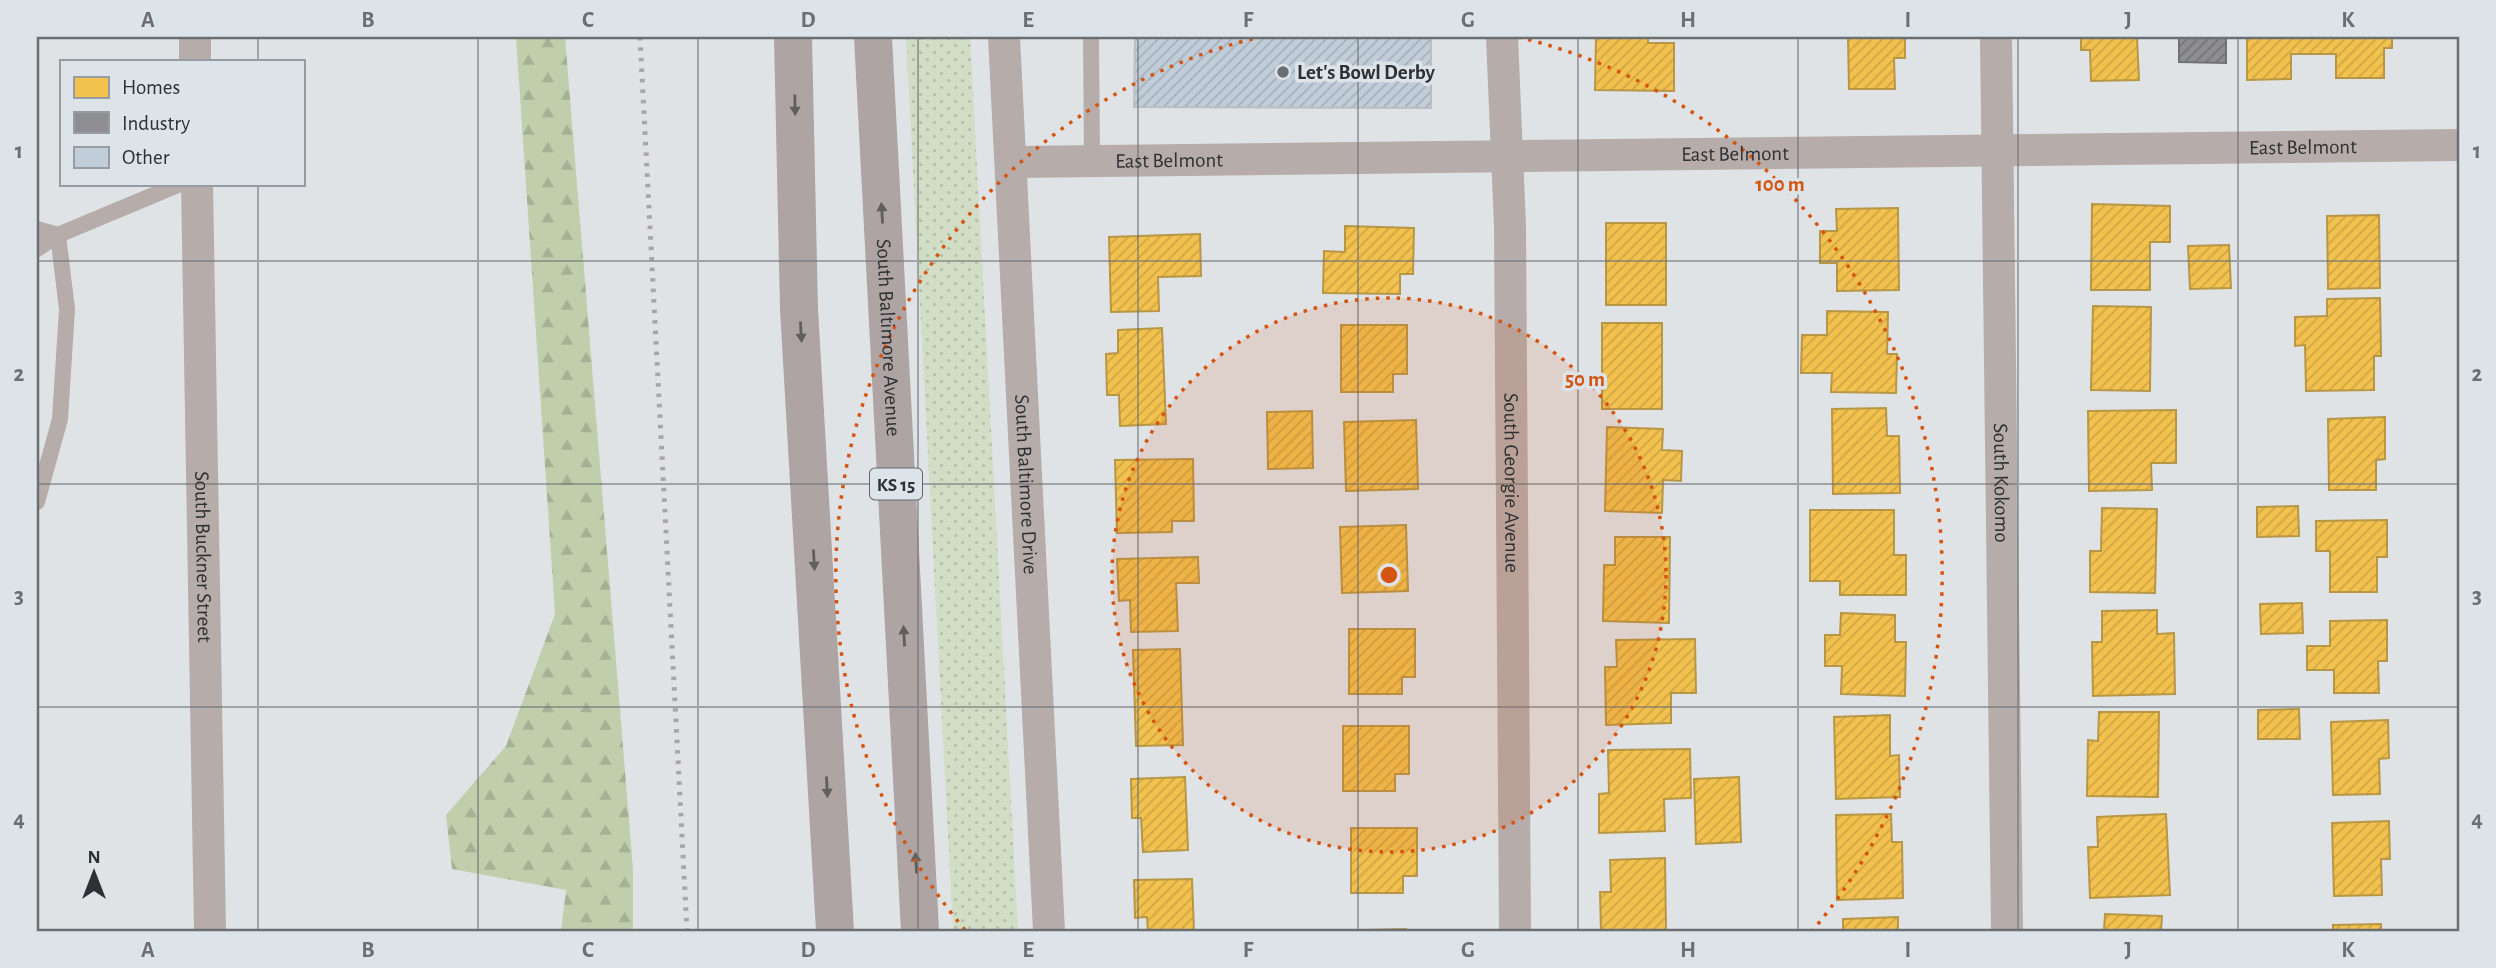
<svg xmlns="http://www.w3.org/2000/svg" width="2496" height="968" font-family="'Alegreya Sans',sans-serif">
<defs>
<pattern id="grass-dots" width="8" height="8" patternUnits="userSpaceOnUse" patternTransform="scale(1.75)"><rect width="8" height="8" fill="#d2ddc6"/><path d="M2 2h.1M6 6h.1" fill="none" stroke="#b5beab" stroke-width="1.8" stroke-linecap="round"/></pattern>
<pattern id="forest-firs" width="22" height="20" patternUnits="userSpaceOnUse" patternTransform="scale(1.75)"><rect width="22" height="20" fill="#c0ceab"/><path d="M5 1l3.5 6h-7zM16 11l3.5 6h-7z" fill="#a5b194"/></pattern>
<pattern id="homes-hatch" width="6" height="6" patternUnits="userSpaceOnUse" patternTransform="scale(1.75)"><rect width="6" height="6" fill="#f2c14e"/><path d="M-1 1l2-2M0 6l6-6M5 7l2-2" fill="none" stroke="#d0a645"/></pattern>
<pattern id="industry-hatch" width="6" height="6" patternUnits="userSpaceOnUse" patternTransform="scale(1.75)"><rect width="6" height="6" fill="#8d8d92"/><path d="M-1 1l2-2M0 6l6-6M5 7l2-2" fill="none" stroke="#747478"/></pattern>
<pattern id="building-hatch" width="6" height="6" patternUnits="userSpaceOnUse" patternTransform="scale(1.75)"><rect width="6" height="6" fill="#c1cdd8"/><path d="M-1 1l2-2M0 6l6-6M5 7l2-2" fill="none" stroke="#a6b0ba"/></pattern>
</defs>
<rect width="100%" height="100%" fill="#e0e3e6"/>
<polygon fill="url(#grass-dots)" points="906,37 970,37 1018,931 953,931"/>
<polygon fill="url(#forest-firs)" points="516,37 565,37 633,869 633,931 561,931 566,890 452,869 446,815 506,746 555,614"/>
<g fill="url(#homes-hatch)" stroke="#b79646" stroke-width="2">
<polygon points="1596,37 1648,37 1648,43 1674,43 1674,91 1595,90"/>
<polygon points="1848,37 1905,37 1905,58 1894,58 1895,89 1849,89"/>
<polygon points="2081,37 2137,37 2139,80 2091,81 2090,50 2081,50"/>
<polygon points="2247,37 2392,37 2392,48 2384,48 2384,78 2336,78 2336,54 2291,54 2291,79 2247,80"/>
<polygon points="2092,204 2170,206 2170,242 2150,242 2150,290 2091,290"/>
<polygon points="1898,208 1899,290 1837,291 1837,263 1820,263 1820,231 1837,231 1836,209"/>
<polygon points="2379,215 2380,288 2328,289 2327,216"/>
<rect x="1606" y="223" width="60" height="82"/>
<polygon points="1345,226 1414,228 1413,274 1400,274 1400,294 1323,293 1324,251 1345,252"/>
<polygon points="1200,234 1201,276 1158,277 1159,311 1111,312 1109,237"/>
<polygon points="2229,245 2231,288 2190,289 2188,246"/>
<polygon points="2380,298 2381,356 2374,356 2374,390 2306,391 2305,345 2295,346 2295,317 2327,316 2327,299"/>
<polygon points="2093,306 2151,307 2150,391 2091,390"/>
<polygon points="1827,311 1888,312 1887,354 1897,354 1896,393 1831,392 1832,373 1801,373 1802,335 1827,335"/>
<rect x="1602" y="323" width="60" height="86"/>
<polygon points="1341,325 1407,325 1407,374 1393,374 1393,392 1341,392"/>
<polygon points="1162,328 1166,424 1120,426 1119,395 1107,395 1106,354 1118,353 1118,330"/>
<polygon points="1886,408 1887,436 1899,436 1900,493 1833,494 1832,409"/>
<polygon points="2176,410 2176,463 2151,463 2152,490 2089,491 2088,411"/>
<polygon points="1312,411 1313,468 1268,469 1267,412"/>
<polygon points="2385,417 2385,459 2376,460 2376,490 2329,490 2328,419"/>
<polygon points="1416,420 1418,489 1346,491 1344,422"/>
<polygon points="1607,427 1663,429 1662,450 1682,451 1681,481 1663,480 1662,513 1605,511"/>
<polygon points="1193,459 1194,521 1172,521 1172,532 1117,533 1115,460"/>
<polygon points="2298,506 2299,536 2257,537 2257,507"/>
<polygon points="2102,508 2157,509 2155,593 2090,592 2090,551 2101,551"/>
<polygon points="1810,510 1894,510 1894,555 1906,555 1906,595 1840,595 1840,581 1810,581"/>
<polygon points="2387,520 2387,557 2377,557 2377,592 2330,592 2330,551 2316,551 2316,521"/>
<polygon points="1406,525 1408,591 1342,593 1340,527"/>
<polygon points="1615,537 1670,537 1669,623 1603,621 1604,565 1615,565"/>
<polygon points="1198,557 1199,583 1176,583 1178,631 1131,632 1130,600 1119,601 1117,559"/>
<polygon points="2302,603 2303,633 2261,634 2260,604"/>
<polygon points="2157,610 2157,634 2174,633 2175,694 2093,696 2092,642 2102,642 2102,611"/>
<polygon points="1841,613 1895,615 1895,642 1906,642 1905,696 1841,694 1842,666 1825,666 1825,635 1840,635"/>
<polygon points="2387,620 2387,661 2378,661 2379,693 2334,693 2334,670 2307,670 2307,646 2330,646 2330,621"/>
<polygon points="1349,629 1415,629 1415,677 1402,677 1402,694 1349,694"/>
<polygon points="1695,639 1696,693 1671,693 1671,723 1606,725 1605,667 1617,667 1616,640"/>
<polygon points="1180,649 1183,745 1136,746 1133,650"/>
<polygon points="2299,709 2300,739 2258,739 2258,710"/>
<polygon points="2099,712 2159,712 2158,797 2087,796 2088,740 2098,741"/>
<polygon points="1890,715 1890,756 1899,755 1900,797 1836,799 1834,717"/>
<polygon points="2388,720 2389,758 2379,759 2380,794 2333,795 2331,722"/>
<polygon points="1343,726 1409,726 1409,774 1395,774 1395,791 1343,791"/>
<polygon points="1690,749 1691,798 1664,799 1665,831 1599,833 1599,794 1609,793 1608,750"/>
<polygon points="1185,777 1188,850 1143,852 1141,818 1132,818 1131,779"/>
<polygon points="1739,777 1741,842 1696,844 1694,779"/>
<polygon points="1891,814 1892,842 1902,842 1903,898 1837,900 1836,815"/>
<polygon points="2166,814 2170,895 2090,898 2088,847 2098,847 2097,817"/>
<polygon points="2389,821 2390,859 2381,859 2382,895 2334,896 2332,823"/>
<polygon points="1351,828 1417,828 1417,876 1403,876 1403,893 1351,893"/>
<polygon points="1665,858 1666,931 1601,931 1600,892 1611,892 1610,860"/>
<polygon points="1192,879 1194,931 1148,931 1147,917 1135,918 1134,880"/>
<polygon points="2105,914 2162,916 2161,931 2104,931"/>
<polygon points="1898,917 1898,931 1843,931 1843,919"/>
<polygon points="2381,924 2381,931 2333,931 2333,925"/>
<polygon points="1406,929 1406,931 1322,931"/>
</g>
<polygon fill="url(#industry-hatch)" stroke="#707176" stroke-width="2" points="2179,37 2226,37 2226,63 2179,62"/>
<polygon fill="url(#building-hatch)" stroke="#bcbfc2" stroke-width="2" points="1135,37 1431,37 1431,108 1134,107"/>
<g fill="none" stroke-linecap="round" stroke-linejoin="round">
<g stroke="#b6acaa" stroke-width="16">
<polyline points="1091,37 1092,161"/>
<polyline points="37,229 58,235 67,309 60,419 37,502"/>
<polyline points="37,249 58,235 180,184"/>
</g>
<g stroke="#b6acaa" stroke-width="32">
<polyline points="195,37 195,61"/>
<path id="s1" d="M1004 37 1049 931"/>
<path id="s2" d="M1502 37 1510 226 1515 931"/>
<path id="s3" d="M1996 37 2007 931"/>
<path id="s4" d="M1011 162 2459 145"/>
<path id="s5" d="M197 184 210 931"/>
</g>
<g stroke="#aea4a4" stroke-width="38">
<polyline points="793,37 799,309 835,931"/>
<path id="s6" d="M873 37 920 931"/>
</g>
<polyline stroke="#aaa4a5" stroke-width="5" stroke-dasharray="3.5 7" stroke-linecap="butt" points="640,37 687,931"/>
</g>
<defs><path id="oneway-solid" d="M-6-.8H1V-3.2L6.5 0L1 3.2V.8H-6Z" transform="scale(1.75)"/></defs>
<g fill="#615e60">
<use href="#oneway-solid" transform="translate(795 105) rotate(89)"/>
<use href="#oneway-solid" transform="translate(882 213) rotate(-93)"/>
<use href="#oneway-solid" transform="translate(801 332) rotate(87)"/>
<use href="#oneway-solid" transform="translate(814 560) rotate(87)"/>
<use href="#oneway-solid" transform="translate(904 636) rotate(-93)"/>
<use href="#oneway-solid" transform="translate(827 787) rotate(87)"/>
<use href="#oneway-solid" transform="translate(916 863) rotate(-93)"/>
</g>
<path fill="none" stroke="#6c6f72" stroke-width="2" stroke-opacity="0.55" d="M258 37V61M478 37V931M698 37V931M918 37V931M1138 37V931M1358 37V931M1578 37V931M1798 37V931M2018 37V931M2238 37V931M258 184V931M37 261H2459M37 484H2459M37 707H2459"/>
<circle cx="1389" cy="575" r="277" fill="#d55510" fill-opacity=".12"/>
<g fill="none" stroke="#d55510" stroke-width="3.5" stroke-dasharray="3.5 7">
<circle cx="1389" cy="575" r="277"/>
<path d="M965 930A553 553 0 0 1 1260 37M1518 37A553 553 0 0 1 1813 930"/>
</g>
<circle fill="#6c6f72" stroke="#dce4ea" stroke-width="2.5" cx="1283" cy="72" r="7"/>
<g text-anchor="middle" stroke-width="7" stroke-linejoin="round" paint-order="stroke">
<rect fill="#dce4ea" stroke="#62666a" stroke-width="2" x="870" y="468.5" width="52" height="31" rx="5"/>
<g font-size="19" font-weight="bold" fill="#2e3033">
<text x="896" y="491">KS 15</text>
</g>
<g font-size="21" font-weight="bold" fill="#2e3033" stroke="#dce4ea" text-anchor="start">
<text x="1297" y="79">Let's Bowl Derby</text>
</g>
<g font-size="21" fill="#2e3033" stroke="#dce4ea">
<text dy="7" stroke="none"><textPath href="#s4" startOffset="1292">East Belmont</textPath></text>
<text dy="7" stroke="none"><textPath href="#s4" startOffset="724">East Belmont</textPath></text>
<text dy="7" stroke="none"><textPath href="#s4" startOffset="158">East Belmont</textPath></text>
<text dy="7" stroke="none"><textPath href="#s6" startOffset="301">South Baltimore Avenue</textPath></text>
<text dy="7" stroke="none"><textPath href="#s1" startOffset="448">South Baltimore Drive</textPath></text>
<text dy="7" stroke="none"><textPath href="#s2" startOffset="446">South Georgie Avenue</textPath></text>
<text dy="7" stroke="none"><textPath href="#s3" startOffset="446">South Kokomo</textPath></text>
<text dy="7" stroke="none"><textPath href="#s5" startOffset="373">South Buckner Street</textPath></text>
</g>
</g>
<circle cx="1389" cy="575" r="10" fill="#d55510" stroke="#dce4ea" stroke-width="3.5"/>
<g font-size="21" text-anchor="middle" font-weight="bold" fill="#d55510" stroke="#dce4ea" stroke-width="7" stroke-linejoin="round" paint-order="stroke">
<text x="1780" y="191">100 m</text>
<text x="1585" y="386">50 m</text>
</g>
<rect width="2496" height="968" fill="none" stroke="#dce4ea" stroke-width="77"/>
<rect x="60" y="60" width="245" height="126" fill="#dce4ea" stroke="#969ca1" stroke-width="2"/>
<rect x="74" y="77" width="35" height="21" fill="#f2c14e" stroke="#969ca1" stroke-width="2"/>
<text x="122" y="94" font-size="21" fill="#2e3033">Homes</text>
<rect x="74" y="112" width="35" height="21" fill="#8d8d92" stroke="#969ca1" stroke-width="2"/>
<text x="122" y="130" font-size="21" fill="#2e3033">Industry</text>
<rect x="74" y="147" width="35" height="21" fill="#c1cdd8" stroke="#969ca1" stroke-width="2"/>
<text x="122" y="164" font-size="21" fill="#2e3033">Other</text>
<g transform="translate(94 873)" stroke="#dce4ea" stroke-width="5" paint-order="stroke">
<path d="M0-5L12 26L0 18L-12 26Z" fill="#2e3033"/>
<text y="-10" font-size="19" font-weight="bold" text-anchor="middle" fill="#2e3033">N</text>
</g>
<rect x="38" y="38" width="2420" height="892" fill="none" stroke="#6c6f72" stroke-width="2.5"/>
<g font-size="23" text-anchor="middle" font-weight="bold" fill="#6c6f72">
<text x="148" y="27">A</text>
<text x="368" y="27">B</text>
<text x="588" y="27">C</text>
<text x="808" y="27">D</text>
<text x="1028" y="27">E</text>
<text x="1248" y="27">F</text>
<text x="1468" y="27">G</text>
<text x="1688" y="27">H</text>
<text x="1908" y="27">I</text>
<text x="2128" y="27">J</text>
<text x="2348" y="27">K</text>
<text x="19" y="158">1</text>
<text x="2477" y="158">1</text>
<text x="19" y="381">2</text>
<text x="2477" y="381">2</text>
<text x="19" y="603">3</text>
<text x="2477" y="603">3</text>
<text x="19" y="826">4</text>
<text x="2477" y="826">4</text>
<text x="148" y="957">A</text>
<text x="368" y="957">B</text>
<text x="588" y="957">C</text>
<text x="808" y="957">D</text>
<text x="1028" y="957">E</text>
<text x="1248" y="957">F</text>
<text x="1468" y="957">G</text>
<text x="1688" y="957">H</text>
<text x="1908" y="957">I</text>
<text x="2128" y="957">J</text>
<text x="2348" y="957">K</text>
</g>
</svg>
